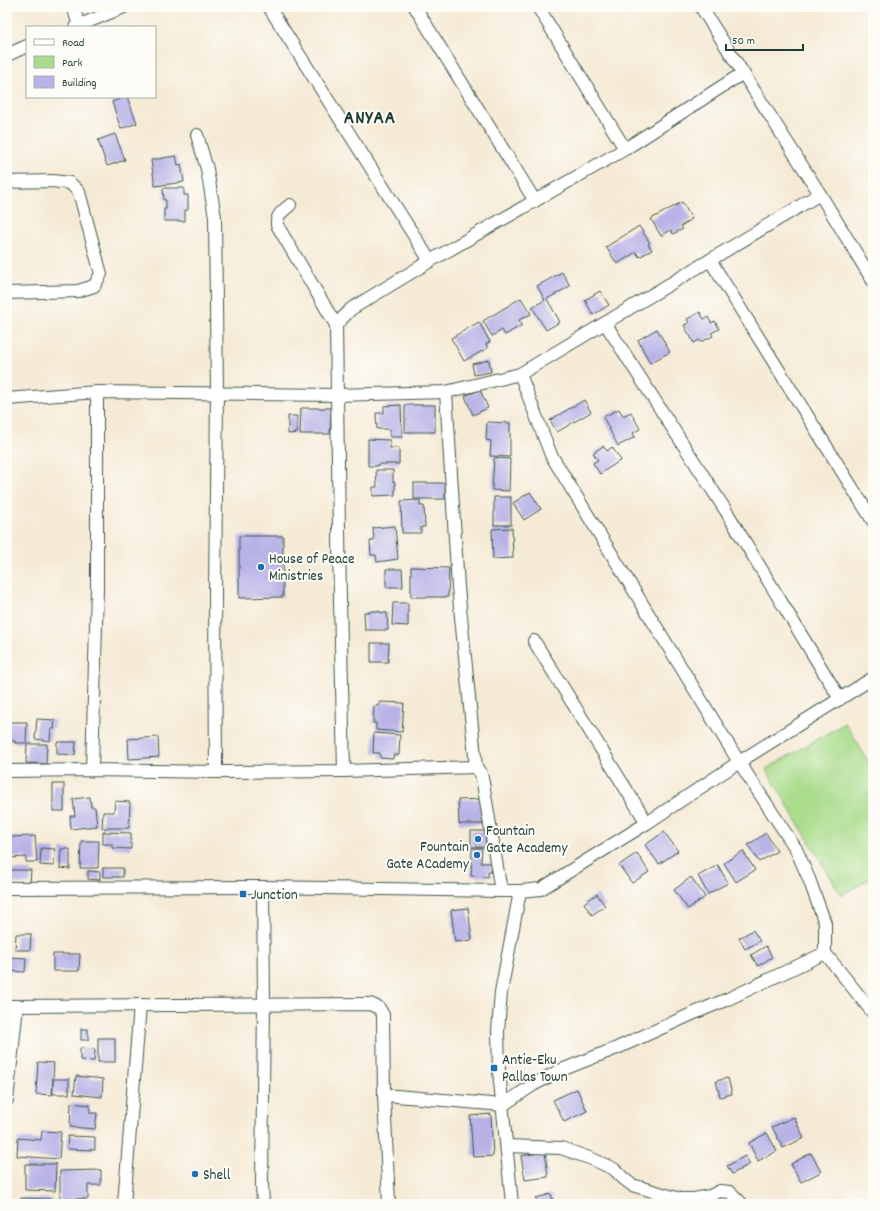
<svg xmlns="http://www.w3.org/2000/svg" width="880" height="1211" font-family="Dekko,sans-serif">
<rect width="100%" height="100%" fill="#fdfcf7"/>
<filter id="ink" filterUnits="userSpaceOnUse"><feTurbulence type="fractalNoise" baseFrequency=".025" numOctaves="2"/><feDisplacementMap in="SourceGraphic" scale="8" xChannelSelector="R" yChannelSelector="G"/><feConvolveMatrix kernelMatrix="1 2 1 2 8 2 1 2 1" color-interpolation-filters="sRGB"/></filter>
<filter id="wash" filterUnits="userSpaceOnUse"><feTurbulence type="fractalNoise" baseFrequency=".012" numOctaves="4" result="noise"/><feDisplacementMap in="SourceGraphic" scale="16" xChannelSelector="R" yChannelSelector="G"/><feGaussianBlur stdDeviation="0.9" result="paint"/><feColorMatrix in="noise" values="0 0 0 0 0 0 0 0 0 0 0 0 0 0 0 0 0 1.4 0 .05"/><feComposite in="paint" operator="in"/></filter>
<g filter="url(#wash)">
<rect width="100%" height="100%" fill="#f5ead5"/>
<polygon fill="#a9dc8b" stroke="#648c60" points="845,723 873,769 873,877 841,895 766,769"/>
<g id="blocks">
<g fill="#b8b2e7">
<polygon points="125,97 127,97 137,123 121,129 112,102"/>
<polygon points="115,134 125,160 107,166 98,140"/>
<polygon points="176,156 178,165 181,164 184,182 155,186 151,160"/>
<polygon points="163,188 184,188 184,195 188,195 188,210 185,210 185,221 164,221 164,209 166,209 166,200 164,200"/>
<polygon points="682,202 692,219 681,226 683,229 673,234 671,230 661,236 651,219"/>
<polygon points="639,226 650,243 648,244 652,250 639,257 636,252 617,264 606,247"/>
<polygon points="562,272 570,286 547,299 560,322 546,330 532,307 545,300 537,286"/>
<polygon points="600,291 609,305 593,315 585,300"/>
<polygon points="521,298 531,314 519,320 522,325 505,335 502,330 492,336 483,321"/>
<polygon points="700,312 704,319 708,317 711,323 715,321 719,329 711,333 713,336 701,342 699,340 694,343 684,325 689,323 687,319"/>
<polygon points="479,322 490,342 486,344 488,348 464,361 451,338"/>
<polygon points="657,329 670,352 650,363 638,340"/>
<polygon points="489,360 491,372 474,375 472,364"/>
<polygon points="480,390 488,408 473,415 465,396"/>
<polygon points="584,400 591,412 557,432 550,420"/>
<polygon points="401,405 402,437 390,437 390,429 377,429 376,413 384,413 384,406"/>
<rect x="405" y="405" width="30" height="27"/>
<polygon points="301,408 331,408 330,434 300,434"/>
<polygon points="619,409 623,416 631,412 640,429 633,433 635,437 618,446 603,417"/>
<polygon points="288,416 297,416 297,433 288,434"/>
<polygon points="487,422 510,423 510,457 490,456 491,441 486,440"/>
<polygon points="368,439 390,440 390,448 399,448 399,464 378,464 378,466 368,466"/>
<polygon points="603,446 607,451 612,447 621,460 600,474 593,463 598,460 593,453"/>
<polygon points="494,458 510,459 509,491 492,490"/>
<polygon points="376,470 393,470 393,482 395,482 395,495 373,496 373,487 377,487"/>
<rect x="414" y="483" width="31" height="16"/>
<polygon points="530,492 541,509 524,520 513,503"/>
<rect x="494" y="497" width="17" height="28"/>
<polygon points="420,500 420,506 424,506 425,527 421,527 421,533 402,533 401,501"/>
<polygon points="395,526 398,559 377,562 376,555 371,555 370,541 374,541 373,528"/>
<polygon points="512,528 513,558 493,559 492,529"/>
<polygon points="239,536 283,536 283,597 239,598"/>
<polygon points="411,567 449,568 448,597 411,597"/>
<polygon points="386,569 402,569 403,587 386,587"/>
<polygon points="393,603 408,603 408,626 392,625"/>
<polygon points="371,611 379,611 379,612 387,613 388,630 365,630 364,612 371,612"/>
<polygon points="371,643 389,643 388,662 371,662"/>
<polygon points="379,702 404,703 402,732 376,730 376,723 373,723 374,706 379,706"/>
<polygon points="37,719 55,720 54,729 51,729 50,741 35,739"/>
<polygon points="7,722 27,722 26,743 15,743 15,741 7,741"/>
<polygon points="374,733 400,735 399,755 393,755 393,759 380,758 380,753 373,753"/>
<polygon points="158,737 159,757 129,759 128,739"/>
<polygon points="57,742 76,742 75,755 57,754"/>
<polygon points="27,744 47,744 46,764 26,763"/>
<rect x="53" y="784" width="11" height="27"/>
<polygon points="90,797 91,807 95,807 97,826 71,829 70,816 75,816 73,799"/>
<polygon points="483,799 483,824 459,824 458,800"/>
<polygon points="115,801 130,802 129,828 102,828 103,812 114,812"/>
<polygon points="471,831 486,831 485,847 471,847"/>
<polygon points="103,832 131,833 131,849 112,848 112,844 103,844"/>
<polygon points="664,832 678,851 659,864 645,845"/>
<polygon points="766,833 777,851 759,862 748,845"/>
<polygon points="35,836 37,862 26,862 26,857 9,858 8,837"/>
<polygon points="81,841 99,841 98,868 80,868"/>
<polygon points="41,848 55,849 54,866 40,865"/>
<polygon points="472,848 482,848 481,863 491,863 491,872 488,872 488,877 471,876"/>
<polygon points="61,849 70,849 70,869 60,868"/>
<polygon points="743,851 755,870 736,882 724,863"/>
<polygon points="637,853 649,872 632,883 619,865"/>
<polygon points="718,865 728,883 708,894 698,876"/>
<rect x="103" y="868" width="20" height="9"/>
<polygon points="7,870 31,870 30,884 7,883"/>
<polygon points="88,871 100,872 100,880 88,879"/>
<polygon points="691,877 705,897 688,909 674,890"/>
<polygon points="597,894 605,906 592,915 584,903"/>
<polygon points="468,908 472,940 455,942 451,910"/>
<polygon points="753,930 760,941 745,949 739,938"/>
<polygon points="16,934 31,934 30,950 15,950"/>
<polygon points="766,946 772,957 758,966 751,955"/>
<polygon points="53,954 80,954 79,971 53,971"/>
<polygon points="7,957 26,958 25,972 7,971"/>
<rect x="81" y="1029" width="7" height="11"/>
<rect x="98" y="1038" width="17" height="24"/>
<polygon points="80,1048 95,1049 94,1061 80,1060"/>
<polygon points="38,1062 54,1063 52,1095 36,1094"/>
<polygon points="76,1076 103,1079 102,1097 74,1094"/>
<polygon points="728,1078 732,1094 720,1097 716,1081"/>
<rect x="53" y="1079" width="16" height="15"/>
<polygon points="577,1089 587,1111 564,1122 553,1100"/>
<polygon points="71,1103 90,1105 90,1113 97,1113 95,1129 70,1127"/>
<polygon points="491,1114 493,1156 473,1157 470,1116"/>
<polygon points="794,1117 804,1138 783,1148 772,1127"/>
<polygon points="42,1131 61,1132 59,1159 17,1156 18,1138 41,1140"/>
<polygon points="767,1133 777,1151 758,1161 749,1143"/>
<polygon points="68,1136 95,1137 95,1150 67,1149"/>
<polygon points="545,1152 548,1177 525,1180 521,1156"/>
<polygon points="811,1153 821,1172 801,1182 791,1164"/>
<polygon points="745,1156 750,1164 732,1174 727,1166"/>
<polygon points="25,1164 56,1164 55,1191 25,1190"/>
<polygon points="101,1170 101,1185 88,1185 88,1199 72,1199 72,1204 55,1204 55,1203 60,1202 60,1171"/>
<polygon points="551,1194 554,1204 537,1204 536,1198"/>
<polygon points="21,1198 52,1199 52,1204 21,1204"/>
</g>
</g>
</g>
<g filter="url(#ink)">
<use href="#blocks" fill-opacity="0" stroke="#3f574c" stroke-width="1"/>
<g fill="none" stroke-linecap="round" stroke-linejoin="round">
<defs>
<g id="minor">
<polyline points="73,7 79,25"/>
<polyline points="269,7 430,261"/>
<polyline points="415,7 535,201"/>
<polyline points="538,7 625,149"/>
<polyline points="701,7 820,194 873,281"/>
<polyline points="75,27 124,7"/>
<polyline points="7,55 27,46"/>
<polyline points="197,135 207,169 215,217 217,393 215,593 216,772"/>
<polyline points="7,182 52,181 70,183 79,192 101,274 94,286 78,291 7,293"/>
<path d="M290 205C283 211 276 215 277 225L336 325 340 600 344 771"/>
<polyline points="710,260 873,521"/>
<polyline points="605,323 726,511 840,699"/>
<polyline points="336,325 351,309 430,261 625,149 743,73"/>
<polyline points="520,374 551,455 739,762 796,849 809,879 825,923 825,953 873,1013"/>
<polyline points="446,392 458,587 476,767 481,774 483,783 501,891"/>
<polyline points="7,399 97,392 337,395 446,392 520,374 820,194"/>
<polyline points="534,641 647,823"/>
<polyline points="92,770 97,589 97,392"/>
<polyline points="7,771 92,770 216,772 344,771 476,767"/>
<polyline points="7,888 263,887 501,891 520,891 541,889 647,823 739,762 873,678"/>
<polyline points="7,1006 370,1004 379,1008 383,1015 384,1095 389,1204"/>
<polyline points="384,1095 503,1105 533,1085 559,1071 617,1048 692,1014 728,999 825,953"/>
<polyline points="7,1100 17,1006"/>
<polyline points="507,1146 561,1148 592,1159 614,1169 624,1179 632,1185 680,1199 694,1199 710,1196 720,1191 730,1192 742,1204"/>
<polyline points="124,1204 140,1005"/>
<polyline points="263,1204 262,1185 264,1004 263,887"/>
<polyline points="512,1204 499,1071 498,1031 501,992 520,891"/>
</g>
</defs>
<use href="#minor" stroke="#3f574c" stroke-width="14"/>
<use href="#minor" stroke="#fff" stroke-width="12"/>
</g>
</g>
<g fill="#1f6fb2" stroke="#fdfcf7" stroke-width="1.5">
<circle cx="261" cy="567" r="4"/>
<circle cx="478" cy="839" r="4"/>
<circle cx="477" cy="855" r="4"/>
<rect x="239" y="890" width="8" height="8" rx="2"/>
<rect x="490" y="1064" width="8" height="8" rx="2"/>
<circle cx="195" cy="1174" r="4"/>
</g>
<g text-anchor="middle" stroke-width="4" stroke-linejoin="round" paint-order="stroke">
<g font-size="15" fill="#1f3d34" stroke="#fdfcf7" text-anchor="start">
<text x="269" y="563">House of Peace<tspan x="269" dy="17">Ministries</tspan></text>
<text x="486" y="835">Fountain<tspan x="486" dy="17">Gate Academy</tspan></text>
<text x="469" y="851" text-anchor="end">Fountain<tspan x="469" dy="17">Gate ACademy</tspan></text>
<text x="251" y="899">Junction</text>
<text x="502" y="1064">Antie-Eku<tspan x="502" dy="17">Pallas Town</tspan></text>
<text x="203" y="1179">Shell</text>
</g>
<g font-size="19" font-weight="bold" letter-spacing="1" fill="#1f3d34" stroke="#fdfcf7">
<text x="370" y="123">ANYAA</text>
</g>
</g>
<rect width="880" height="1211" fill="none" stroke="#fdfcf7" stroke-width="24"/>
<rect x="26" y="26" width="130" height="72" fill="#fdfcf7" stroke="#a4b0a9"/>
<rect x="34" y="39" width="20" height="6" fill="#ffffff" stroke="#a4b0a9"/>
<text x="62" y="46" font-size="12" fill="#1f3d34">Road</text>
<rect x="34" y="56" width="20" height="12" fill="#a9dc8b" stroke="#a4b0a9"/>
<text x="62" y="66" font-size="12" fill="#1f3d34">Park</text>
<rect x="34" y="76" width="20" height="12" fill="#b8b2e7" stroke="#a4b0a9"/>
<text x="62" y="86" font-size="12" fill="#1f3d34">Building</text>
<path d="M726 44v6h77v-6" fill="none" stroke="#1f3d34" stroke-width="2"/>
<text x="732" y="44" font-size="12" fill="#1f3d34" stroke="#fdfcf7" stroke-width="3" paint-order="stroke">50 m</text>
</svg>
